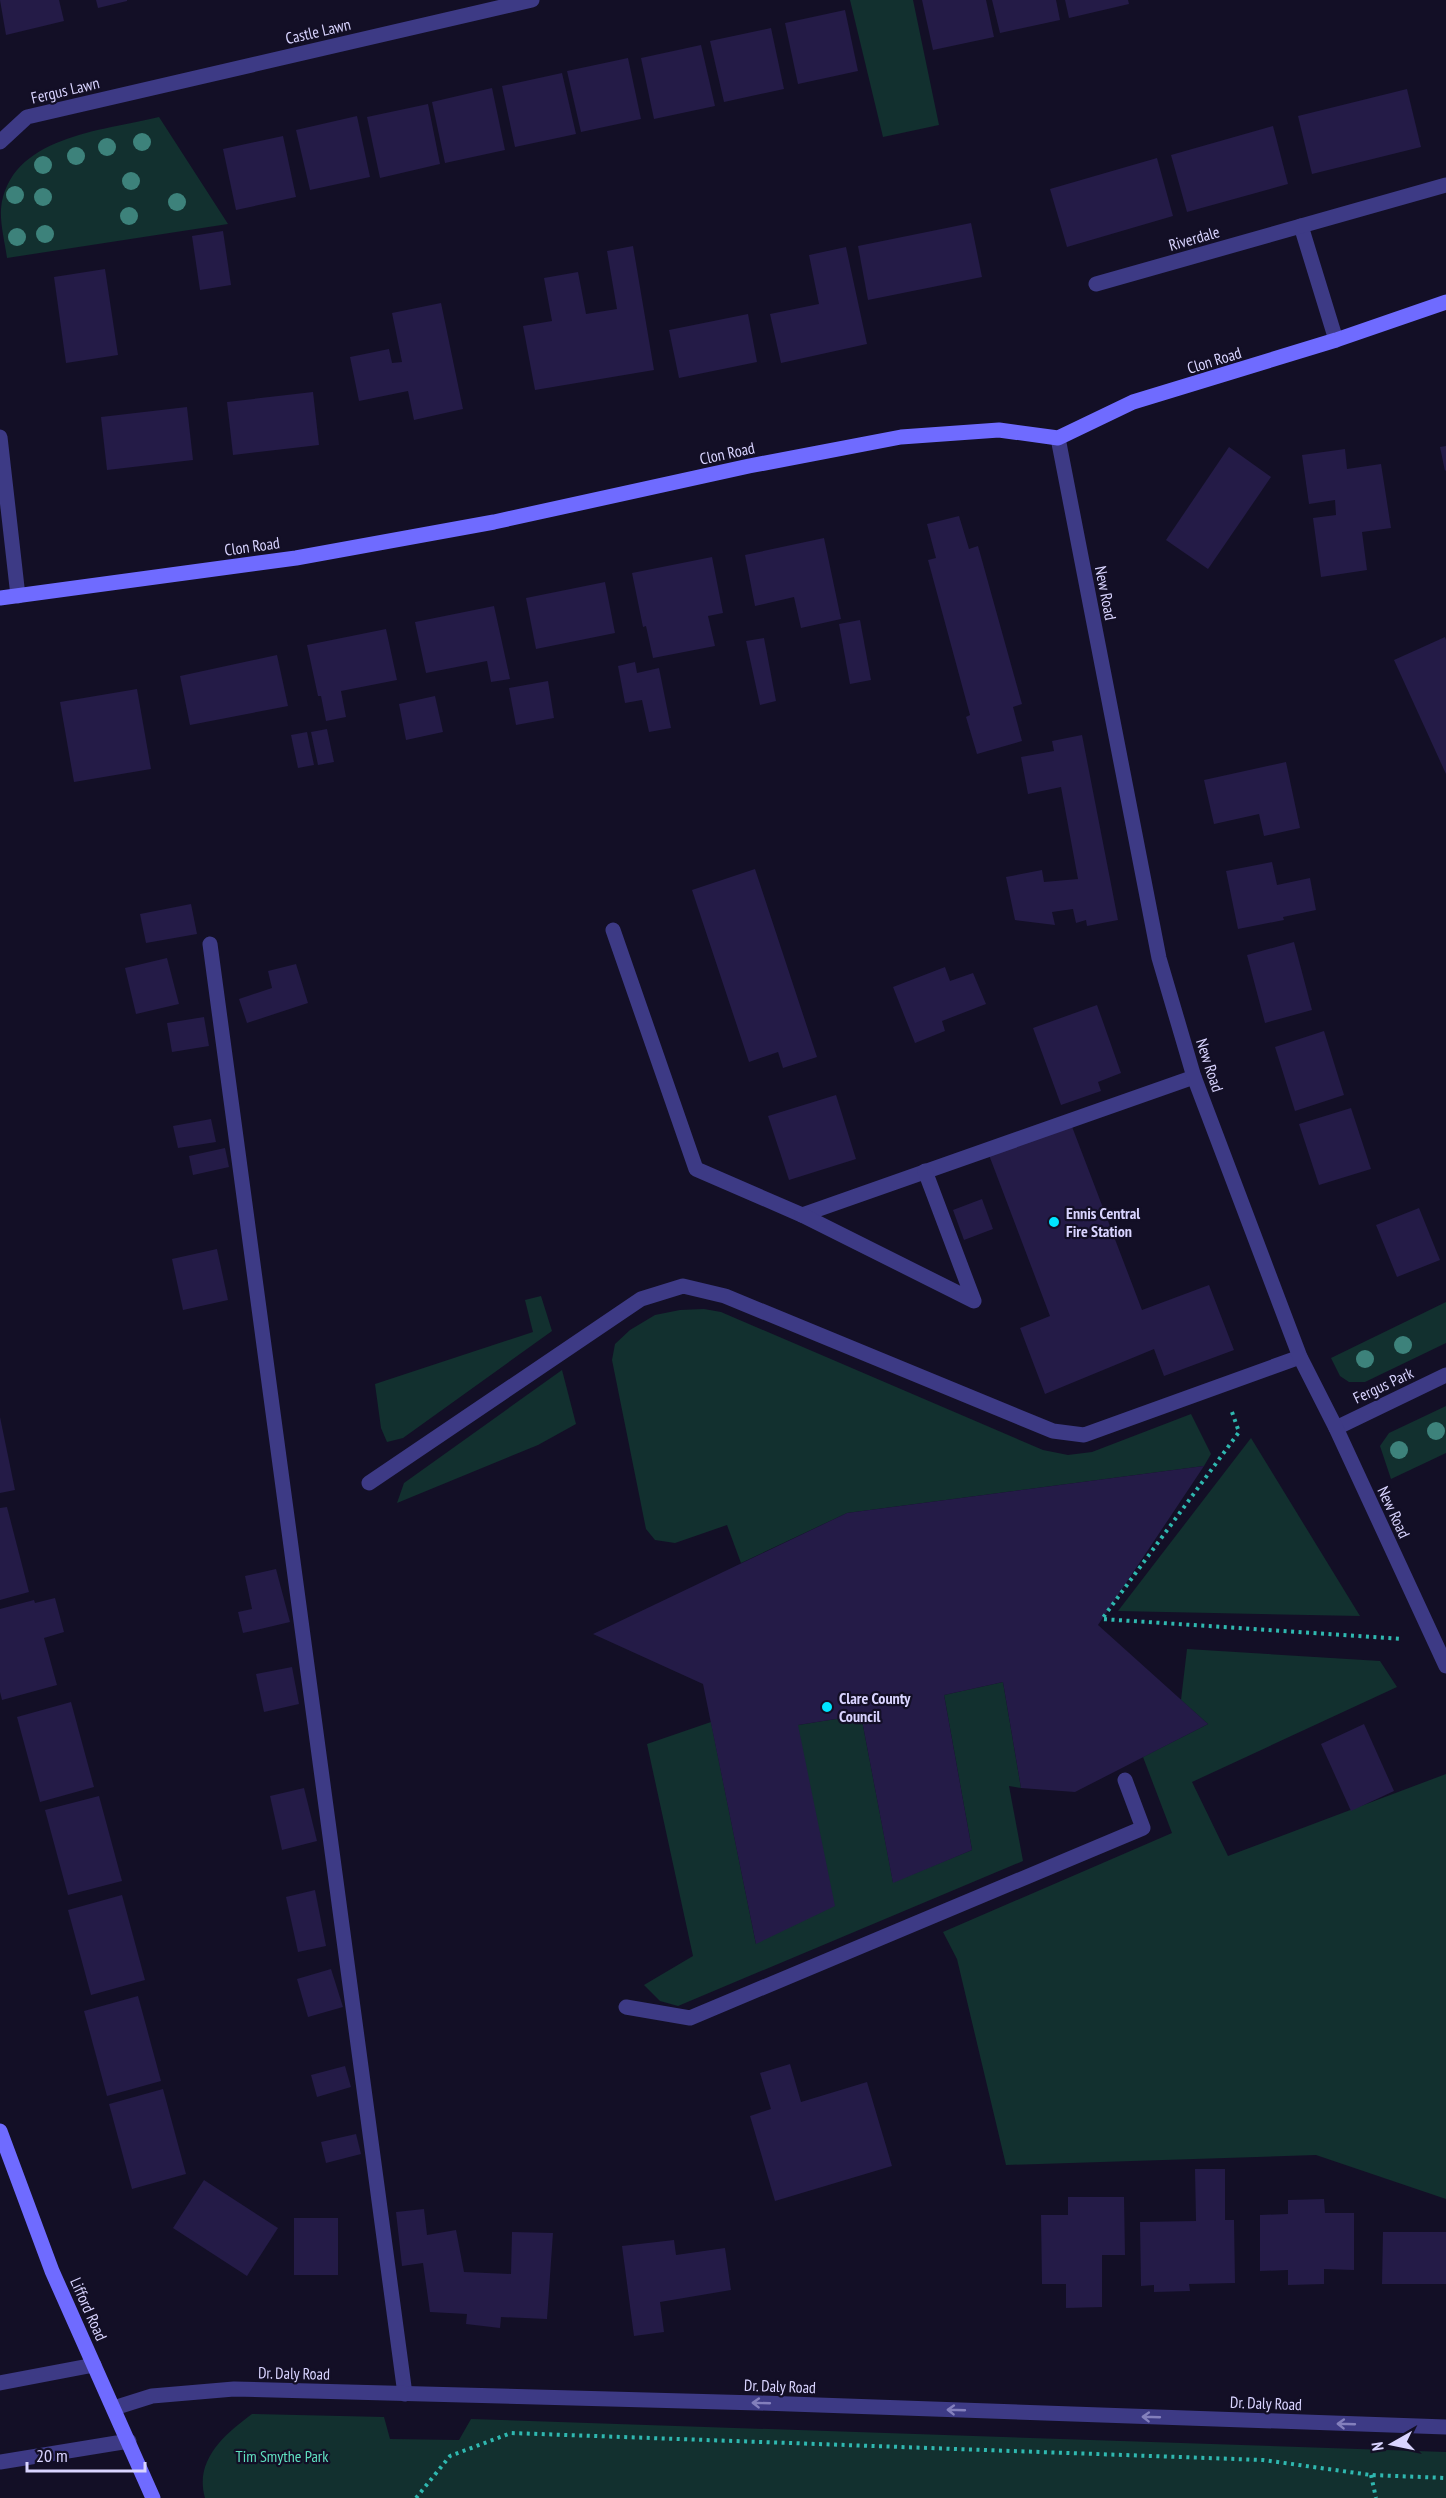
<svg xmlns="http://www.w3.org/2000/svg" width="1446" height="2498" font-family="'PT Sans Narrow',sans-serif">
<rect width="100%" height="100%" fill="#130f26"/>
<g fill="#12302f">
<polygon points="850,0 913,0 939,125 883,137"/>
<path d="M159 117 228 224 7 258C5 243 0 224 1 209 9 136 102 131 159 117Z"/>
<polygon points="541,1296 552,1331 403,1438 387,1442 381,1428 375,1384 533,1332 525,1300"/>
<polygon points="1446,1302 1446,1343 1365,1382 1349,1382 1340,1376 1331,1358"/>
<polygon points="704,1309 721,1312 1043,1450 1068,1455 1092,1452 1191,1414 1211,1454 1204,1466 847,1513 741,1563 727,1525 675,1543 655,1540 646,1529 612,1360 615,1344 630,1330 655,1315 680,1310"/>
<polygon points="562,1370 576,1424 538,1445 397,1503 404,1483"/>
<polygon points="1446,1406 1446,1453 1391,1479 1380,1446 1389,1433"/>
<polygon points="1251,1438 1360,1616 1118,1611"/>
<polygon points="1187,1649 1380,1661 1397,1687 1192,1782 1228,1856 1446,1774 1446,2199 1316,2155 1006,2165 957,1959 943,1932 1172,1833 1143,1757 1208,1724 1181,1700"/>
<polygon points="1003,1682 1021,1788 1009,1786 1023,1861 678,2006 660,2001 644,1985 693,1956 647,1744 711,1722 756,1944 798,1725 861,1715 893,1882 972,1850 944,1695"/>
<path d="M252 2414 384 2417 390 2439 459 2440 471 2419 1446 2452V2498H205C194 2460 225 2434 252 2414Z"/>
</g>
<g fill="#241b47">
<polygon points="0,0 59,0 64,21 6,35"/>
<polygon points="96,0 127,0 127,1 98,8"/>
<polygon points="922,0 986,0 994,37 933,50"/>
<polygon points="992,0 1056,0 1060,20 1000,33"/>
<polygon points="1065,0 1128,0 1129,4 1069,18"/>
<polygon points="845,10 858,71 798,84 785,23"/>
<polygon points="771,28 784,89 724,102 710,41"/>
<polygon points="701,45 715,106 654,119 641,58"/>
<polygon points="628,58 641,119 581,132 567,71"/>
<polygon points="562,73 576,134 515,147 502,86"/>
<polygon points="492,88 505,150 445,163 432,102"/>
<polygon points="1407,89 1421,147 1312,174 1298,116"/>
<polygon points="428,104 440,164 380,178 367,117"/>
<polygon points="357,116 370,177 310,190 296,130"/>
<polygon points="1273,126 1288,184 1187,212 1171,155"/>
<polygon points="283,136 296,197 236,210 223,149"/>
<polygon points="1157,158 1173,216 1067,247 1050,189"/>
<polygon points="971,223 982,277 868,300 858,246"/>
<polygon points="223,231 231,285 200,290 192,236"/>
<polygon points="633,246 654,370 535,390 523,326 552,321 544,278 578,272 586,314 617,309 607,251"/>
<polygon points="846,247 867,344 781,363 770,314 819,304 809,255"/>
<polygon points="105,269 118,355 66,363 54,277"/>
<polygon points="441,303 463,409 414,420 408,391 359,401 350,357 389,349 392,363 402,362 392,313"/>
<polygon points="748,314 757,362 679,378 669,330"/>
<polygon points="313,392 319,445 233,455 227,402"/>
<polygon points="187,407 193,460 107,470 101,417"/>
<polygon points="1446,446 1446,470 1445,471 1440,447"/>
<polygon points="1229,447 1271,477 1208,569 1166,540"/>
<polygon points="1345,449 1347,469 1381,464 1391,528 1362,532 1367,570 1321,577 1313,518 1336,515 1335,500 1309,504 1302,455"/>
<polygon points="959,516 969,549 978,546 1022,704 1013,707 1022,741 977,754 966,717 970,715 928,560 936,558 927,524"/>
<polygon points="824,538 841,619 801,628 794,597 755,606 745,555"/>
<polygon points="712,557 723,613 708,616 715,646 653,658 646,626 643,627 632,573"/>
<polygon points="605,582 615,633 536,649 526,598"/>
<polygon points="494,606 510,679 491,682 487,661 426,673 415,622"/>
<polygon points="860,620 871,680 850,684 839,624"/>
<polygon points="386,629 397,680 341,691 346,717 326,721 321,696 318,696 307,645"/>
<polygon points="1445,637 1446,640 1446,774 1394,660"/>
<polygon points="764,638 776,701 760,705 746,641"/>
<polygon points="277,655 288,706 190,725 180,676"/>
<polygon points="635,662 637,673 659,668 671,728 649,732 642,700 625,703 618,666"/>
<polygon points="548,681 554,718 516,725 509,688"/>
<polygon points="137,689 151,769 74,782 60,702"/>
<polygon points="435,696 443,732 406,740 399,704"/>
<polygon points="327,729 334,762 318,765 311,732"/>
<polygon points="307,732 314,765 298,768 291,735"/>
<polygon points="1082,735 1118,920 1087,926 1086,920 1076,923 1073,909 1052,912 1055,925 1015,920 1006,877 1042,870 1044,882 1078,879 1061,787 1028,794 1021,757 1054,751 1052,741"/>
<polygon points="1286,762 1300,828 1264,836 1259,814 1214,824 1204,780"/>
<polygon points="1272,862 1277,885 1310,878 1316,910 1283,917 1284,920 1238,929 1226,871"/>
<polygon points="755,869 817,1057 783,1068 778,1052 749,1062 692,890"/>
<polygon points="191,904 197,934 146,943 140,914"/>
<polygon points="1294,942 1312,1010 1265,1023 1247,955"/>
<polygon points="167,958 179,1004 136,1014 125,968"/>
<polygon points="296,964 308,1003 247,1023 239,999 272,988 268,971"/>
<polygon points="945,967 950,981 973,973 986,1004 942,1021 945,1031 915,1043 893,987"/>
<polygon points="1097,1005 1121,1073 1098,1082 1101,1091 1061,1105 1033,1028"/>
<polygon points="204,1017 209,1046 172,1052 167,1023"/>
<polygon points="1324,1031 1344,1095 1295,1111 1275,1047"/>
<polygon points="836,1095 856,1159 789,1180 768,1116"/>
<polygon points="1351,1108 1371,1169 1319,1185 1299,1124"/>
<polygon points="211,1119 216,1142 178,1148 173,1126"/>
<polygon points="1071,1124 1142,1310 1209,1285 1234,1350 1164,1376 1154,1349 1045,1394 1020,1328 1050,1316 989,1155"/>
<polygon points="225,1148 229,1167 193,1175 189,1156"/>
<polygon points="982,1199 993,1229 964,1240 953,1210"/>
<polygon points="1419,1208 1440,1260 1397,1277 1376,1225"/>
<polygon points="217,1249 228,1300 183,1310 172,1259"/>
<polygon points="0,1417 15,1490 0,1493"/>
<polygon points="1204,1466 1098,1625 1208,1724 1075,1792 1021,1788 1003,1682 944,1695 972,1850 893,1883 861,1715 798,1725 835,1906 756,1944 703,1684 593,1634 847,1513"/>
<polygon points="7,1507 29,1592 0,1600 0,1508"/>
<polygon points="276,1569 290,1622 243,1633 238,1612 252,1609 245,1576"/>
<polygon points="55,1598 64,1632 44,1638 57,1685 2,1700 0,1692 0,1609 34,1600 35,1603"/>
<polygon points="292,1667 299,1704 264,1712 256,1674"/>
<polygon points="71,1702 94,1787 40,1802 17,1717"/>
<polygon points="1364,1724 1394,1791 1351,1811 1321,1744"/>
<polygon points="304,1788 317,1841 282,1850 270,1796"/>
<polygon points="99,1796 122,1881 68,1895 45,1810"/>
<polygon points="315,1890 326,1946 298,1952 286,1897"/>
<polygon points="122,1895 145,1980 91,1995 68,1910"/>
<polygon points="331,1969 343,2007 308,2017 297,1979"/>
<polygon points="138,1996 161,2081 107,2096 84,2011"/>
<polygon points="790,2064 801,2102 867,2082 892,2166 775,2201 750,2116 771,2109 760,2073"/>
<polygon points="345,2066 351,2087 317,2097 311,2075"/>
<polygon points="163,2089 186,2174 132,2189 109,2104"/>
<polygon points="356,2134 361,2154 326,2163 321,2142"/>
<polygon points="1195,2169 1225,2169 1225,2220 1234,2220 1235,2283 1189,2284 1190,2291 1154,2292 1154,2285 1141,2286 1140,2222 1196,2221"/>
<polygon points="204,2180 278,2228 247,2276 173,2228"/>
<polygon points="1068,2197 1124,2197 1125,2255 1102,2255 1102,2307 1066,2308 1066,2284 1042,2284 1041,2215 1068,2215"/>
<polygon points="1324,2199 1325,2213 1354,2213 1354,2270 1324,2269 1324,2284 1288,2285 1288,2270 1260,2271 1260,2215 1288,2214 1288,2200"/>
<polygon points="424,2209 427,2235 456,2230 464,2272 511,2274 512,2232 553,2233 547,2319 501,2317 500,2328 466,2324 467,2314 430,2312 423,2263 402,2266 396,2212"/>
<rect x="294" y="2218" width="44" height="57"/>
<polygon points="1383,2232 1446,2232 1446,2284 1382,2284"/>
<polygon points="674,2240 676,2255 725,2248 731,2290 660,2302 664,2332 634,2336 622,2246"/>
</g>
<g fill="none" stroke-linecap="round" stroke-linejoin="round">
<g stroke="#2fb8b0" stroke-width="4" stroke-dasharray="3 4.5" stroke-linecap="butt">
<polyline points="1232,1412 1239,1432 1102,1619 1402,1639"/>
<polyline points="1371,2475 1376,2498"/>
<polyline points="416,2498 450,2456 511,2433 1263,2460 1371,2475 1446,2478"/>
</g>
<g stroke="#3d3a85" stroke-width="15">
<polyline points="613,930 696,1169 802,1215 1194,1077"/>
<polyline points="210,944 405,2394"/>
<polyline points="802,1215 974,1301 925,1171"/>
<polyline points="369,1483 641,1299 683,1286 725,1296 1053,1431 1084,1435 1300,1357"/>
<polyline points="626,2007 690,2018 1143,1828 1125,1780"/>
<polyline points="0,2462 129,2441"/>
</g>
<g stroke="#3d3a85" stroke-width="15">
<polyline points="0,142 27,117 532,0"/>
<polyline points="1301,226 1336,340"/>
<polyline points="1096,284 1446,185"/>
<polyline points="0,437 18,596"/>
<polyline points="1336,1428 1446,1375"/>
<polyline points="0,2383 94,2365"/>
<polyline points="114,2408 152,2396 234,2389 759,2403 1446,2427"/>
</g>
<polyline stroke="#3d3a85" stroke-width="15" points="1058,438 1159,958 1194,1077 1300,1357 1336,1428 1446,1666"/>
<g stroke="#6f6bff" stroke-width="15">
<polyline points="0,598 296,558 494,522 749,466 901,437 999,430 1058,438 1133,402 1336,340 1446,302"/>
<polyline points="0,2131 52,2271 153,2498"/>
</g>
</g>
<g fill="#3d827b">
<circle cx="142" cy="142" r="9"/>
<circle cx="107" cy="147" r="9"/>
<circle cx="76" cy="156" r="9"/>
<circle cx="43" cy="165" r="9"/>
<circle cx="131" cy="181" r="9"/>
<circle cx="15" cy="195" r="9"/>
<circle cx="43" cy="197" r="9"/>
<circle cx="177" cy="202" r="9"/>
<circle cx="129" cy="216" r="9"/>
<circle cx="45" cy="234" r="9"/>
<circle cx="17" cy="237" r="9"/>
<circle cx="1403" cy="1345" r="9"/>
<circle cx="1365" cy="1359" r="9"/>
<circle cx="1436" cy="1431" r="9"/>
<circle cx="1399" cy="1450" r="9"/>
</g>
<defs><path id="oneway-shaft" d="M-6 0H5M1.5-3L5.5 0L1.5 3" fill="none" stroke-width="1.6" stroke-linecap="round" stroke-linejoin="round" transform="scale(1.5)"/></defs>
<g stroke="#837fbc">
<use href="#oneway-shaft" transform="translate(761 2403) rotate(-178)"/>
<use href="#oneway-shaft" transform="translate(956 2410) rotate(-178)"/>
<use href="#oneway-shaft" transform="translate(1151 2417) rotate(-178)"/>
<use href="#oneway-shaft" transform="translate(1346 2424) rotate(-178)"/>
</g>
<g fill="#00e5ff" stroke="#130f26" stroke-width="2">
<circle cx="1054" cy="1222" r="6"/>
<circle cx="827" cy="1707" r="6"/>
</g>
<g text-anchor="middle" stroke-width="4.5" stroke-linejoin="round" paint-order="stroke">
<g font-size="16" fill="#d9d4ff" stroke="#130f26">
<text transform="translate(318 31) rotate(-13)" y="6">Castle Lawn</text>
<text transform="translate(65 90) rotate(-13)" y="6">Fergus Lawn</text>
<text transform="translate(1194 238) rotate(-16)" y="6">Riverdale</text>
<text transform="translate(1214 360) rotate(-17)" y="6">Clon Road</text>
<text transform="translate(727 453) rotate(-12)" y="6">Clon Road</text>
<text transform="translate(252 546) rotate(-8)" y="6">Clon Road</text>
<text transform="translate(1106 593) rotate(79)" y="6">New Road</text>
<text transform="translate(1210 1065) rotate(72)" y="6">New Road</text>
<text transform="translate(1383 1385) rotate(-25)" y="6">Fergus Park</text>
<text transform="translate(1394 1512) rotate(65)" y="6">New Road</text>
<text transform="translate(89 2309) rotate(66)" y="6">Lifford Road</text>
<text transform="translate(294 2373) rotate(1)" y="6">Dr. Daly Road</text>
<text transform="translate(780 2386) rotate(2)" y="6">Dr. Daly Road</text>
<text transform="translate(1266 2403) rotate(2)" y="6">Dr. Daly Road</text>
</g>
<g font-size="16" font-weight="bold" fill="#d9d4ff" stroke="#130f26" text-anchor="start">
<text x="1066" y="1219">Ennis Central<tspan x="1066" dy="18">Fire Station</tspan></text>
<text x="839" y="1704">Clare County<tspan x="839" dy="18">Council</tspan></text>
</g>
<g font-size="16" fill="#5fe0c0" stroke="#130f26">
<text x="282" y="2462">Tim Smythe Park</text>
</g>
</g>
<g transform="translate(1392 2444) rotate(261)" stroke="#130f26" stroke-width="4.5" paint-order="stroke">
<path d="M0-4.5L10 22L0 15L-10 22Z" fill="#d9d4ff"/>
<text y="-9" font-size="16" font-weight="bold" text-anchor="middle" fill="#d9d4ff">N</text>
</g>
<path d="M27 2462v9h118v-9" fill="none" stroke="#d9d4ff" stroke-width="3"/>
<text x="36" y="2462" font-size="18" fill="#d9d4ff" stroke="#130f26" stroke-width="4.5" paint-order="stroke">20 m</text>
</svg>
